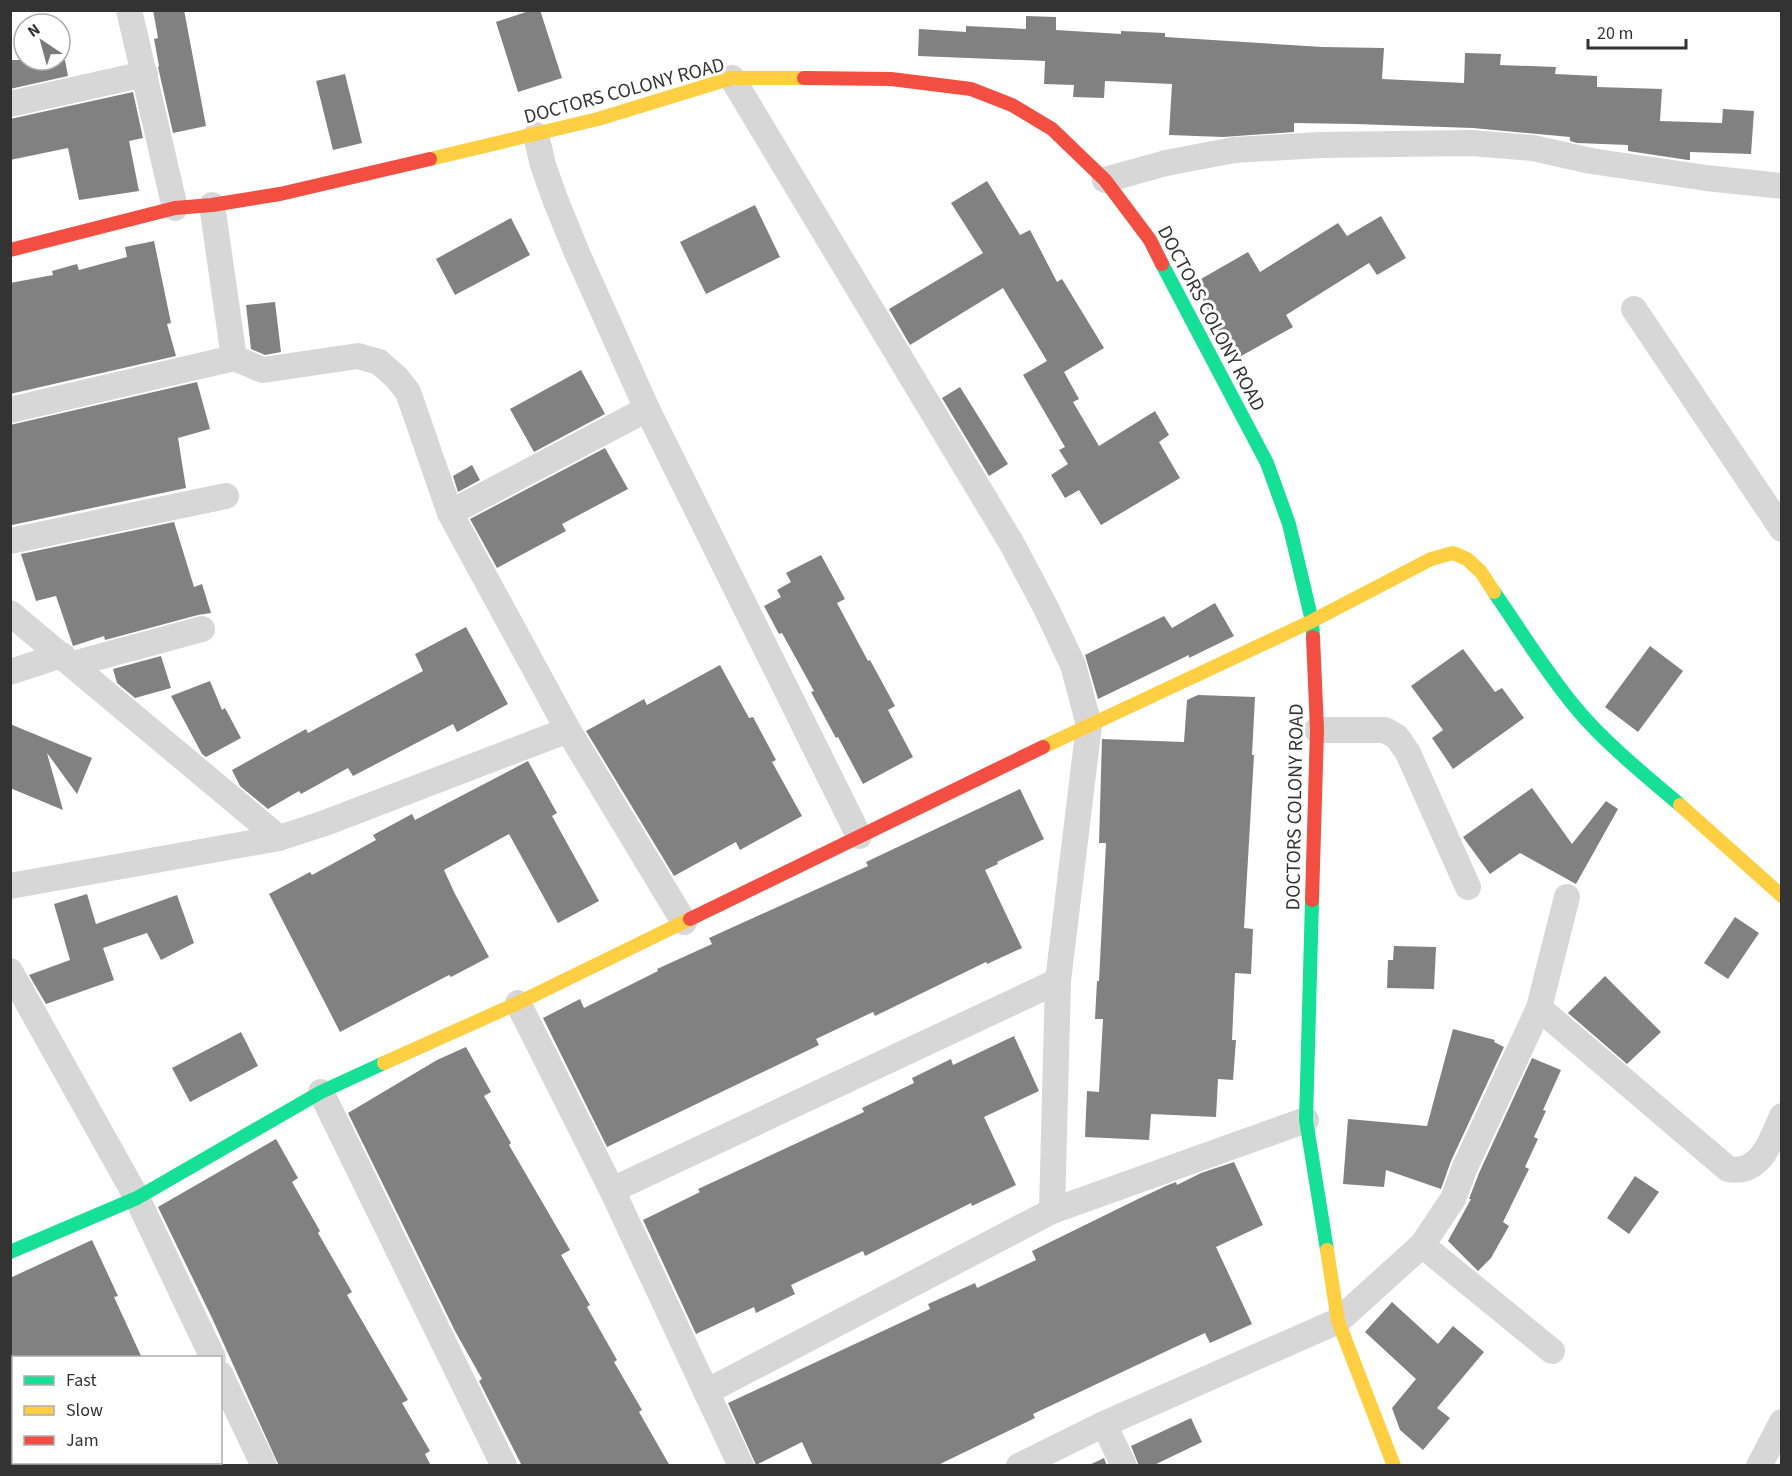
<svg xmlns="http://www.w3.org/2000/svg" width="1792" height="1476" font-family="'Source Sans 3',sans-serif">
<rect width="100%" height="100%" fill="#fff"/>
<g fill="#818181">
<polygon points="153,10 184,10 206,126 173,133 158,67 159,66 154,39 158,38"/>
<polygon points="532,10 540,10 562,78 518,92 496,22"/>
<polygon points="1026,16 1056,17 1056,30 1121,34 1121,31 1165,33 1165,37 1322,47 1384,48 1382,79 1464,83 1465,53 1501,54 1500,65 1556,67 1555,74 1597,76 1597,87 1662,89 1660,121 1722,123 1723,109 1754,111 1751,154 1690,152 1690,160 1688,160 1628,151 1628,145 1577,143 1570,141 1570,137 1473,128 1355,124 1294,123 1294,132 1223,137 1169,135 1172,84 1105,81 1104,98 1073,97 1074,85 1044,84 1045,61 918,56 919,29 966,32 966,26 1026,29"/>
<polygon points="10,60 65,60 68,76 10,89"/>
<polygon points="345,74 362,143 333,150 316,81"/>
<polygon points="133,92 143,138 129,141 139,191 79,200 68,148 10,160 10,119"/>
<polygon points="987,181 1020,235 1030,230 1057,282 1062,279 1104,348 1064,372 1079,399 1073,402 1099,446 1155,411 1169,435 1159,442 1180,478 1101,525 1079,490 1065,498 1051,475 1068,464 1059,450 1065,447 1023,375 1047,361 1003,288 910,345 889,309 983,253 951,203"/>
<polygon points="755,205 780,257 706,294 680,242"/>
<polygon points="1381,216 1406,258 1377,275 1369,263 1286,315 1293,327 1234,360 1194,283 1248,252 1260,272 1338,223 1347,236"/>
<polygon points="511,218 530,255 455,295 436,259"/>
<polygon points="154,241 171,323 167,324 176,356 10,394 10,283 53,275 52,271 77,264 79,270 127,257 125,247"/>
<polygon points="275,302 281,352 265,355 251,349 246,305"/>
<polygon points="581,370 605,414 534,452 510,409"/>
<polygon points="197,382 210,429 178,438 186,488 12,525 10,519 10,425"/>
<polygon points="960,387 1008,464 989,476 942,398"/>
<polygon points="605,448 628,489 562,524 566,531 497,568 470,519"/>
<polygon points="472,465 480,480 458,492 453,476"/>
<polygon points="174,522 194,587 202,584 211,613 198,615 105,640 104,636 73,646 56,596 36,601 21,554"/>
<polygon points="821,555 845,599 837,603 868,661 870,660 895,706 888,710 913,757 863,784 838,737 836,738 811,692 814,691 782,633 779,634 764,606 781,597 777,590 791,582 786,573"/>
<polygon points="1215,603 1234,636 1189,658 1189,655 1098,699 1085,655 1164,616 1172,628"/>
<polygon points="466,627 508,704 457,732 453,724 353,776 348,768 301,794 299,791 268,809 240,786 232,770 306,729 308,733 423,671 415,654"/>
<polygon points="1650,646 1683,671 1638,732 1605,707"/>
<polygon points="1463,649 1495,692 1502,688 1524,718 1453,769 1432,738 1443,730 1411,686"/>
<polygon points="161,656 171,688 135,698 117,683 113,669"/>
<polygon points="720,665 749,718 753,717 776,760 772,762 802,816 740,850 736,842 674,876 586,731 644,699 647,705"/>
<polygon points="210,681 222,710 225,708 241,738 206,757 202,754 171,696"/>
<polygon points="1198,695 1255,697 1252,755 1254,755 1244,928 1253,929 1251,974 1235,973 1232,1040 1236,1040 1233,1080 1218,1079 1216,1117 1151,1114 1149,1140 1085,1137 1087,1091 1099,1092 1103,1019 1095,1019 1097,981 1099,981 1106,843 1099,843 1102,739 1184,742 1187,700"/>
<polygon points="10,724 92,758 77,794 47,753 63,810 10,788"/>
<polygon points="528,761 557,813 552,816 599,901 558,923 509,834 444,870 455,894 489,957 451,977 449,975 340,1032 269,894 310,872 312,875 376,840 373,835 412,814 415,820"/>
<polygon points="1532,788 1572,844 1606,801 1618,809 1576,884 1520,853 1490,874 1463,837"/>
<polygon points="1020,789 1044,839 997,862 998,864 985,870 1022,948 987,964 986,962 875,1016 873,1012 816,1039 819,1045 607,1147 543,1018 580,999 584,1008 658,971 657,969 712,944 709,938 868,866 866,862"/>
<polygon points="87,894 96,924 177,895 194,943 161,960 147,933 103,948 114,980 46,1004 29,975 70,960 54,904"/>
<polygon points="1735,917 1759,933 1728,979 1704,963"/>
<polygon points="1394,946 1436,947 1434,989 1387,988 1388,960 1393,960"/>
<polygon points="1605,976 1661,1032 1627,1064 1568,1013"/>
<polygon points="1453,1029 1495,1040 1494,1042 1504,1047 1451,1161 1441,1189 1386,1170 1384,1187 1343,1184 1348,1119 1427,1126"/>
<polygon points="241,1032 258,1066 190,1102 172,1068"/>
<polygon points="1014,1036 1039,1091 984,1117 1016,1185 972,1206 971,1203 865,1256 863,1251 791,1285 795,1294 756,1313 754,1307 696,1334 643,1220 700,1192 698,1189 864,1112 862,1108 914,1083 912,1078 951,1059 953,1065"/>
<polygon points="466,1047 491,1092 484,1096 511,1143 509,1145 570,1250 561,1255 590,1305 587,1307 617,1360 614,1362 642,1410 639,1412 670,1466 522,1466 479,1381 482,1379 455,1331 348,1113 437,1060"/>
<polygon points="1532,1058 1561,1070 1543,1110 1546,1111 1534,1137 1538,1139 1525,1167 1529,1169 1503,1222 1509,1226 1491,1258 1478,1271 1448,1241 1471,1199 1469,1199 1479,1173"/>
<polygon points="276,1139 298,1178 292,1182 320,1231 318,1233 352,1292 347,1295 408,1400 402,1403 430,1451 425,1454 431,1466 279,1466 212,1318 158,1207"/>
<polygon points="1234,1162 1263,1225 1216,1247 1252,1324 1210,1343 1205,1333 1033,1414 1035,1418 936,1466 813,1466 802,1442 756,1465 728,1403 930,1309 928,1304 975,1283 977,1288 1036,1260 1032,1251 1138,1199 1168,1185 1176,1182 1177,1185 1201,1173"/>
<polygon points="1635,1176 1659,1192 1629,1234 1607,1218"/>
<polygon points="92,1240 118,1296 114,1297 142,1358 10,1358 10,1278"/>
<polygon points="1392,1302 1438,1344 1453,1326 1484,1352 1437,1408 1450,1418 1423,1450 1400,1430 1392,1408 1416,1379 1365,1332"/>
<polygon points="1191,1418 1202,1442 1152,1466 1139,1466 1131,1446"/>
<polygon points="1104,1458 1107,1466 1087,1466"/>
</g>
<g fill="none" stroke-linecap="round" stroke-linejoin="round">
<g stroke="#d7d7d7" stroke-width="26">
<polyline points="129,10 175,208"/>
<polyline points="732,78 1012,544 1046,608 1073,665 1089,725 1058,981 1052,1211"/>
<polyline points="10,104 145,74"/>
<polyline points="536,135 543,165 555,199 577,253 647,409 859,836"/>
<polyline points="1105,180 1166,163 1234,150 1320,145 1472,143 1533,148 1591,161 1706,178 1782,186"/>
<polyline points="212,205 234,358 263,370 358,356 379,362 397,378 408,392 450,513 568,730 684,922"/>
<polyline points="1634,309 1782,529"/>
<polyline points="10,410 234,358"/>
<polyline points="450,513 647,409"/>
<polyline points="10,541 226,496"/>
<polyline points="10,613 279,838"/>
<polyline points="73,664 202,629"/>
<polyline points="10,672 62,655"/>
<polyline points="1317,730 1385,730 1397,737 1408,753 1468,887"/>
<polyline points="10,886 279,838 325,823 568,730"/>
<polyline points="10,971 137,1198 213,1358"/>
<polyline points="518,1003 612,1190 741,1466"/>
<path d="M1539 1008 1728 1169C1761 1175 1771 1141 1782 1116"/>
<polyline points="321,1092 504,1466"/>
<polyline points="612,1190 1058,981"/>
<polyline points="1422,1245 1552,1351"/>
<polyline points="220,1374 264,1466"/>
<polyline points="706,1392 1052,1211 1306,1120"/>
<polyline points="1104,1424 1124,1466"/>
<polyline points="33,1466 40,1462"/>
<polyline points="1019,1466 1104,1424 1338,1321 1422,1245 1453,1199 1465,1167 1539,1008 1567,897"/>
<polyline points="1759,1466 1782,1422"/>
</g>
<g stroke="#16e098" stroke-width="14">
<polyline points="1162,264 1267,463 1289,524 1312,621 1313,637"/>
<path d="M1494 592C1521 631 1546 672 1576 708 1604 742 1646 776 1680 805"/>
<polyline points="1312,900 1306,1120 1327,1250"/>
<polyline points="10,1252 137,1198 321,1092 384,1063"/>
</g>
<g stroke="#ffcf43" stroke-width="14">
<polyline points="430,159 598,119 732,78 804,78"/>
<polyline points="1043,747 1312,621 1431,559 1453,553 1467,559 1481,572 1494,592"/>
<polyline points="1680,805 1782,896"/>
<polyline points="384,1063 518,1003 690,919"/>
<polyline points="1327,1250 1338,1321 1394,1466"/>
</g>
<g stroke="#f24e42" stroke-width="14">
<polyline points="804,78 891,79 971,89 1012,105 1052,129 1105,180 1150,240 1162,264"/>
<polyline points="10,250 175,208 212,205 280,194 430,159"/>
<polyline points="1312,900 1317,730 1313,637"/>
<polyline points="690,919 1043,747"/>
</g>
</g>
<g text-anchor="middle" stroke-width="6" stroke-linejoin="round" paint-order="stroke">
<g font-size="20" fill="#333" stroke="#fff">
<text transform="translate(624 90) rotate(-15)" y="7">DOCTORS COLONY ROAD</text>
<text transform="translate(1212 318) rotate(62)" y="7">DOCTORS COLONY ROAD</text>
<text transform="translate(1294 807) rotate(-89)" y="7">DOCTORS COLONY ROAD</text>
</g>
</g>
<rect width="1792" height="1476" fill="none" stroke="#333333" stroke-width="24"/>
<rect x="12" y="1356" width="210" height="108" fill="#ffffff" stroke="#adadad" stroke-width="1.5"/>
<rect x="24" y="1376" width="30" height="9" fill="#16e098" stroke="#adadad" stroke-width="1.5"/>
<text x="66" y="1386" font-size="18" fill="#333333">Fast</text>
<rect x="24" y="1406" width="30" height="9" fill="#ffcf43" stroke="#adadad" stroke-width="1.5"/>
<text x="66" y="1416" font-size="18" fill="#333333">Slow</text>
<rect x="24" y="1436" width="30" height="9" fill="#f24e42" stroke="#adadad" stroke-width="1.5"/>
<text x="66" y="1446" font-size="18" fill="#333333">Jam</text>
<g transform="translate(42 42) rotate(324)"><circle r="28" fill="#ffffff" stroke="#adadad" stroke-width="1.5"/>
<path d="M0-4.5L10 22L0 15L-10 22Z" fill="#7a7a7a"/>
<text y="-9" font-size="16" font-weight="bold" text-anchor="middle" fill="#333333">N</text>
</g>
<path d="M1588 39v9h98v-9" fill="none" stroke="#333333" stroke-width="3"/>
<text x="1597" y="39" font-size="18" fill="#333333" stroke="#ffffff" stroke-width="4.5" paint-order="stroke">20 m</text>
</svg>
